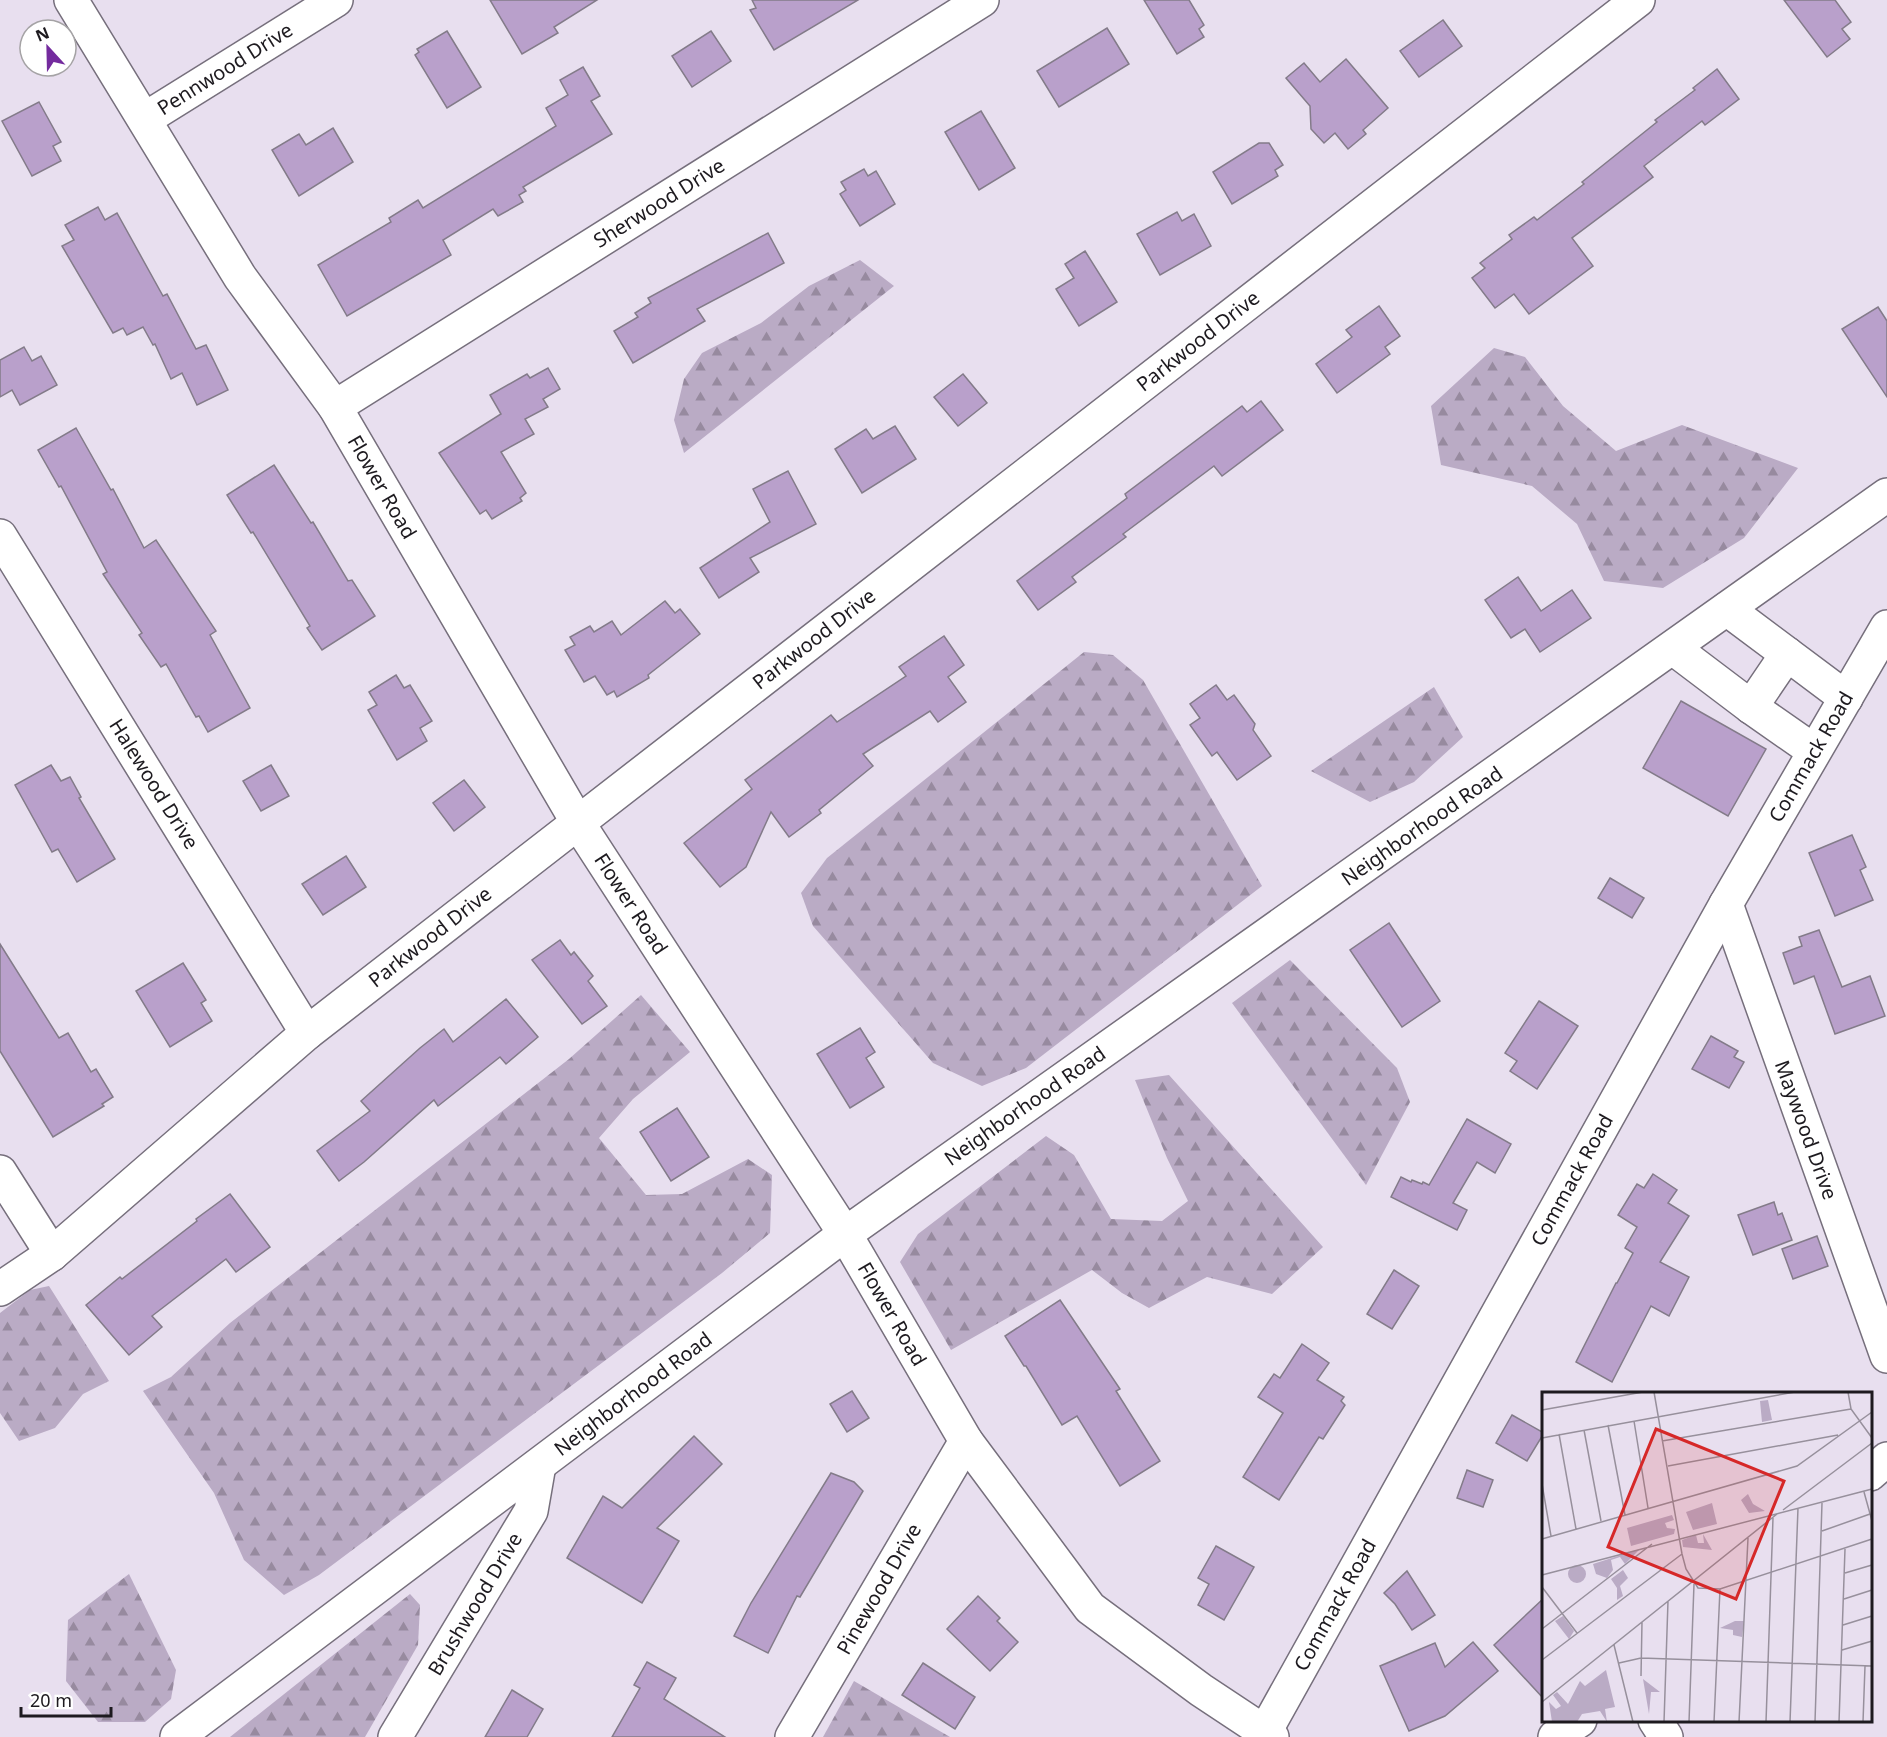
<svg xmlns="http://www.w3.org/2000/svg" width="1887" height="1737" font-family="'Noto Sans',sans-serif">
<defs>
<pattern id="forest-firs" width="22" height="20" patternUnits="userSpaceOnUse" patternTransform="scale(1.5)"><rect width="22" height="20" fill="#baabc5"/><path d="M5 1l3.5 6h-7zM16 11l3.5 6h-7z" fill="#978a9f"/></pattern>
</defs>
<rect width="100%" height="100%" fill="#e8dfef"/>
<g fill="url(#forest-firs)">
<polygon points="860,260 894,286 684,453 674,420 684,379 702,353 761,323 809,286"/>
<polygon points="1494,348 1525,357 1563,406 1616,451 1682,425 1798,468 1744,538 1663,588 1604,581 1577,524 1532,486 1441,465 1431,406"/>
<polygon points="1084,652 1113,655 1143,680 1262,886 1026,1068 982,1086 933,1063 813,926 801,893 827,858"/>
<polygon points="1434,687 1463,737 1414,782 1370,802 1311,771"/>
<polygon points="1290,960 1397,1068 1410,1102 1366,1185 1232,1003"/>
<polygon points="641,995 690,1052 633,1099 599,1138 646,1195 682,1194 748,1159 772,1175 770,1233 722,1273 319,1575 284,1595 244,1560 214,1493 143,1391 171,1377 230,1323 569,1059"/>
<polygon points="1169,1075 1323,1247 1272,1294 1207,1277 1149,1308 1122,1293 1092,1270 951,1350 900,1262 918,1234 1046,1136 1074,1155 1111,1219 1162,1221 1188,1201 1167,1158 1135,1080"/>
<polygon points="49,1286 109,1381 83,1394 55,1428 19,1441 0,1413 0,1313 30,1290"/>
<polygon points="129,1574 176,1670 171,1699 145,1722 98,1722 66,1681 68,1620"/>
<polygon points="410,1594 420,1605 418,1645 365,1737 230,1737"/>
<polygon points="854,1681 950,1737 823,1737"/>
</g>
<g fill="#b9a0cb" stroke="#837b89" stroke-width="1.5">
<polygon points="490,0 597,0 554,27 558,33 522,54"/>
<polygon points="752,0 858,0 774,50 750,10 756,8"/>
<polygon points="1144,0 1189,0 1204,25 1199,29 1204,37 1177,54"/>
<polygon points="1784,0 1835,0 1851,22 1842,29 1850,39 1827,57"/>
<polygon points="1443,20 1462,46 1419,77 1400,51"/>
<polygon points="1107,28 1129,64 1059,107 1037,71"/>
<polygon points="447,31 481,87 447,108 415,55 419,52 417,49"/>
<polygon points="711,31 731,61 692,87 672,56"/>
<polygon points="1346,59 1388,108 1363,130 1366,134 1348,149 1335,133 1324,143 1311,129 1310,106 1286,78 1304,63 1320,82"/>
<polygon points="583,67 600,96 591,101 612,134 523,187 526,191 519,195 523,202 498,216 493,209 443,240 451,255 347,316 318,265 391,222 389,218 418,200 423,208 556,126 546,108 568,95 560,80"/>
<polygon points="1717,69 1739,99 1705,125 1702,121 1644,166 1653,177 1572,238 1593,266 1529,314 1514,294 1495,308 1472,278 1485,268 1480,263 1512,239 1509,235 1534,217 1537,220 1584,184 1582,182 1657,122 1655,120 1695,90 1693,88"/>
<polygon points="39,102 61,142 53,146 61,161 32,176 2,121"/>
<polygon points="981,111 1015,168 979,190 945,132"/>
<polygon points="333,128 353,162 299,196 272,150 299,134 306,145"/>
<polygon points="1259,143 1269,143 1283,165 1275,170 1278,176 1232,204 1213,172"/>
<polygon points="864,169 868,176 876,171 895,204 860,226 840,194 846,190 841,182"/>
<polygon points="98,207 105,220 117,213 163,296 167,294 196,349 206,345 228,390 197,405 182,373 171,379 155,344 153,345 143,327 127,335 123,328 113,333 62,246 74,240 65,225"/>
<polygon points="1177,212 1182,221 1194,214 1211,246 1160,275 1137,234"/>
<polygon points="768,233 784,263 697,309 705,321 633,363 614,331 638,317 635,313 651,303 648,298"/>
<polygon points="1085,251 1117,302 1079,326 1056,289 1074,278 1065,264"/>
<polygon points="1379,306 1400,336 1385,347 1390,354 1337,393 1316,364 1352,337 1346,330"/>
<polygon points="1878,307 1887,321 1887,397 1842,329"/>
<polygon points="24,347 32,361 41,356 57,385 20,405 12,390 0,397 0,360"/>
<polygon points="548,368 560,389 543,399 548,407 525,419 534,434 501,452 526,493 520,498 522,501 492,519 486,510 480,514 439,453 501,414 490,395 527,374 530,378"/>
<polygon points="963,374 987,403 958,426 934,397"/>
<polygon points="1261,401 1283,430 1222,476 1214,466 1123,534 1126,537 1072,577 1076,582 1038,610 1017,581 1127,498 1125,494 1242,406 1247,412"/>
<polygon points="895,426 916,459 862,493 835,449 866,429 873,439"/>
<polygon points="76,428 111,490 113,489 144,548 156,540 216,631 210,635 250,708 208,732 199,716 196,717 166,664 161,667 139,635 142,633 103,574 107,572 61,486 59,487 38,450"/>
<polygon points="274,465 311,523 313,522 348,581 352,580 375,616 322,650 307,628 310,626 253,532 251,533 227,495"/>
<polygon points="788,471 816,524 750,558 759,572 719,598 700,568 770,522 753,489"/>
<polygon points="1518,577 1541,611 1572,590 1591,618 1540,652 1525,629 1511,638 1485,600"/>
<polygon points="665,601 675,613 680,609 700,634 648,675 649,678 617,697 614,691 607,695 595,676 584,682 565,650 575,645 570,637 590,626 594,632 612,621 621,635"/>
<polygon points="944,636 964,665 948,677 966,702 938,722 930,711 863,754 873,766 819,810 821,813 789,837 771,812 746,867 720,887 684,843 752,789 745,780 831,715 837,722 906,676 899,667"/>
<polygon points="396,675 404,688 410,685 432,721 420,728 427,741 397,760 368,710 377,705 369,692"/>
<polygon points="1216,685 1227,700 1234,695 1255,724 1253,730 1271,756 1237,780 1217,752 1212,756 1190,725 1200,718 1190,704"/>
<polygon points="1681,701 1766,749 1728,816 1643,768"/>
<polygon points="51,765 61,781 70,777 81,797 79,798 115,859 77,882 58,849 52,852 15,785"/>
<polygon points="271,765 289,796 261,811 243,781"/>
<polygon points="464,780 485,807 454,831 433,803"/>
<polygon points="1852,835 1866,867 1860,870 1873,900 1835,916 1809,853"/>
<polygon points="346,856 366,887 323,915 302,884"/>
<polygon points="1610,878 1644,898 1632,918 1598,898"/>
<polygon points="1389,923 1440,1001 1402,1027 1350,950"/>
<polygon points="1819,930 1842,987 1870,976 1885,1016 1835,1034 1814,976 1794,984 1783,953 1802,946 1799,937"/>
<polygon points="560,940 571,955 574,952 593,976 588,981 607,1006 582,1024 532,960"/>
<polygon points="0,944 59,1038 68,1033 91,1072 96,1069 113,1097 102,1104 104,1106 53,1137 0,1051"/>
<polygon points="183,963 206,1000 201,1003 212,1021 170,1047 136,991"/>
<polygon points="506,999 538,1037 506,1064 500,1057 438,1106 434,1100 364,1162 339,1181 317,1151 370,1111 361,1101 420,1048 444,1029 453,1042"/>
<polygon points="1539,1001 1578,1026 1537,1089 1510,1071 1517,1061 1505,1053"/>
<polygon points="860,1028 875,1052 866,1058 884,1087 850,1108 817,1054"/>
<polygon points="1711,1036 1738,1051 1734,1057 1744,1062 1729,1088 1692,1069"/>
<polygon points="677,1108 709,1157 671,1181 640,1132"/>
<polygon points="1467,1119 1511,1144 1495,1173 1477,1162 1453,1203 1467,1210 1457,1230 1391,1197 1401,1177 1411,1182 1412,1180 1422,1184 1423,1182 1429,1185"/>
<polygon points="1653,1174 1677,1190 1668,1203 1689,1216 1660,1262 1689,1277 1669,1316 1651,1306 1612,1382 1576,1362 1616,1283 1617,1283 1633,1253 1625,1248 1637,1227 1618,1215 1637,1184 1644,1188"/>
<polygon points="230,1194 270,1247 236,1272 226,1259 152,1316 162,1327 129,1355 86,1305 120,1277 122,1279 197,1221 196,1219"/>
<polygon points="1774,1202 1778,1215 1782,1213 1792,1240 1753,1255 1738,1215"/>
<polygon points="1817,1236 1828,1266 1793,1279 1782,1249"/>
<polygon points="1394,1270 1419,1286 1392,1329 1367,1314"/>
<polygon points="1060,1300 1120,1389 1116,1391 1160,1461 1120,1486 1077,1416 1062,1425 1026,1366 1024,1366 1005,1336"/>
<polygon points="1302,1344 1329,1363 1317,1380 1344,1397 1341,1401 1345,1405 1323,1439 1319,1437 1279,1500 1243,1477 1283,1413 1258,1397 1274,1374 1280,1378"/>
<polygon points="852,1391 869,1418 847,1432 830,1404"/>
<polygon points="1512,1415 1544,1433 1527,1461 1496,1443"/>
<polygon points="694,1436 722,1464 657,1528 679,1541 642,1603 567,1558 603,1496 622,1508"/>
<polygon points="1467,1470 1493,1480 1483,1507 1457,1498"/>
<polygon points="831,1473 854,1482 863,1491 800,1597 797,1596 768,1653 734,1636 751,1603"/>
<polygon points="1216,1546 1254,1567 1224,1620 1198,1605 1209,1584 1198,1578"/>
<polygon points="1407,1571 1435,1615 1412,1630 1395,1604 1384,1593"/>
<polygon points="978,1596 1000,1618 997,1621 1018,1642 990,1671 947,1629"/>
<polygon points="1544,1598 1544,1699 1494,1645"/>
<polygon points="1473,1642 1498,1671 1445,1716 1409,1731 1380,1666 1435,1643 1445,1667"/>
<polygon points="647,1662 676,1678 664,1699 725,1737 612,1737 640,1688 634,1685"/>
<polygon points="923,1663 975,1697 955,1729 902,1695"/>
<polygon points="512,1690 543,1709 527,1737 485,1737"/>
</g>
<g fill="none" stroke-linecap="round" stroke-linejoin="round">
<defs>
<g id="minor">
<polyline points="71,0 240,277 335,407 578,823 845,1234 966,1441 1090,1608 1201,1690 1272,1737"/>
<polyline points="145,119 336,0"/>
<polyline points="335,407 982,0"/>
<polyline points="0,536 307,1033"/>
<polyline points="1727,609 1846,698"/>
<polyline points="1673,648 1751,707 1814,751"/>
<polyline points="1751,707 1787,654"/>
<polyline points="1726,904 1887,1356"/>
<polyline points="0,1172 52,1254"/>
<polyline points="0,1289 52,1254 307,1033 1638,0"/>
<polyline points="1870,1474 1887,1459"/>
<polyline points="1655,1720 1666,1737"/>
<polyline points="395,1737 531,1511 539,1465"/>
<polyline points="792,1737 966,1441"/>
<polyline points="1262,1737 1726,904 1887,627"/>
<polyline points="1555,1737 1580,1720"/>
</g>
<polyline id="major" points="177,1737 845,1234 1887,495"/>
</defs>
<use href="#minor" stroke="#766f7c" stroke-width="36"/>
<use href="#major" stroke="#766f7c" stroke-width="36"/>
<use href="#minor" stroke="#fff" stroke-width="33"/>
<use href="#major" stroke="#fff" stroke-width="33"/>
</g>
<g text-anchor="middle" stroke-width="4.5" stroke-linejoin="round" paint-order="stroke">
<g font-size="20" fill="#1d1a1f" stroke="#fff">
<text transform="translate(225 69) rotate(-32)" y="7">Pennwood Drive</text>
<text transform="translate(659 203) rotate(-32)" y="7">Sherwood Drive</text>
<text transform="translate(1198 341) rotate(-38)" y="7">Parkwood Drive</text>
<text transform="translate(382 487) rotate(60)" y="7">Flower Road</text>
<text transform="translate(814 639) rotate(-38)" y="7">Parkwood Drive</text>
<text transform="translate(1811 757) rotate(-60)" y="7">Commack Road</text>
<text transform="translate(154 784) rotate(58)" y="7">Halewood Drive</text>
<text transform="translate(1422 826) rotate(-35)" y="7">Neighborhood Road</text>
<text transform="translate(631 904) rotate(57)" y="7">Flower Road</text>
<text transform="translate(430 937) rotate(-38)" y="7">Parkwood Drive</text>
<text transform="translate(1025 1106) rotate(-35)" y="7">Neighborhood Road</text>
<text transform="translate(1806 1130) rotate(70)" y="7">Maywood Drive</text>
<text transform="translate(1572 1180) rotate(-61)" y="7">Commack Road</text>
<text transform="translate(892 1314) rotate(60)" y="7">Flower Road</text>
<text transform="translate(633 1394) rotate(-37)" y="7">Neighborhood Road</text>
<text transform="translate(879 1589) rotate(-60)" y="7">Pinewood Drive</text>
<text transform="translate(475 1604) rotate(-59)" y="7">Brushwood Drive</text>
<text transform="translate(1335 1605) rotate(-61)" y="7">Commack Road</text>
</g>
</g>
<g transform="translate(1542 1392)">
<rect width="330" height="330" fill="#e8dfef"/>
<path d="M101 287 118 300H109L107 322Z" fill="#baabc5"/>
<path d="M226 8 230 28 220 30 218 9ZM206 102 211 112 223 119 207 121 199 108ZM170 111 175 132 151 138 144 120ZM130 123 132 128 123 131 125 136 133 137 132 142 89 154 85 136ZM161 142 170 158 141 155 140 148 154 143 156 151H162ZM98 157 83 172 78 165 69 168 71 178 65 186 54 182 51 172ZM26 182a9 9 0 1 1 18 0a9 9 0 1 1-18 0ZM81 178 86 186 78 194 81 204 75 208V196L69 187ZM21 224 32 239 27 247 13 229ZM193 229H202L200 245 191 243V238L178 236ZM64 278 73 315 63 317 65 330 58 319 40 322 35 330H10L7 310 14 317 19 314 11 303 15 300 26 312 38 289 43 294Z" fill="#baabc5"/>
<path fill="none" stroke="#97909c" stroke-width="1.5" d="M112 0 140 162 144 177 156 196 178 197 330 147M306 0 309 17 330 46M0 18 101 0M92 29 106 116M66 33 83 123M42 38 59 129M17 42 34 137M0 46 253 0M120 49 309 17M126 74 296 43M0 92 9 144M322 100 330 129M241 118 330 51M280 139 328 122M0 147 255 74 330 20M303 181 330 173M0 183 330 97M0 195 35 241M302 207 330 198M301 233 330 224M0 237 110 152M72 253 91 330M300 258 330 249M0 268 140 162M77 271 99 266 330 274M99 284 100 230M0 310 235 122M122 330 126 209M147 330 152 192M172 330 178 197M197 330 206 146M224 330 231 126M248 330 256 116M273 330 280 111M297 330 303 157M321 330 323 274"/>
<path fill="#d62828" fill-opacity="0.15" stroke="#d62828" stroke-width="3" d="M114 37 242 89 194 207 66 155Z"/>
<rect width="330" height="330" fill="none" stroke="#1d1a1f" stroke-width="3"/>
</g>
<g transform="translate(48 48) rotate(338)"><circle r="28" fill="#ffffff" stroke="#a5a3a5" stroke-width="1.5"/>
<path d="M0-4.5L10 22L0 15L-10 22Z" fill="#742b9e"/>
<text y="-9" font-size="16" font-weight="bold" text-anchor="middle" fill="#1d1a1f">N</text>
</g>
<path d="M21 1707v9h90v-9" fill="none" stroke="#1d1a1f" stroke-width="3"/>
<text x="30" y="1707" font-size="18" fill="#1d1a1f" stroke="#ffffff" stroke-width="4.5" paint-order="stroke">20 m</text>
</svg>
